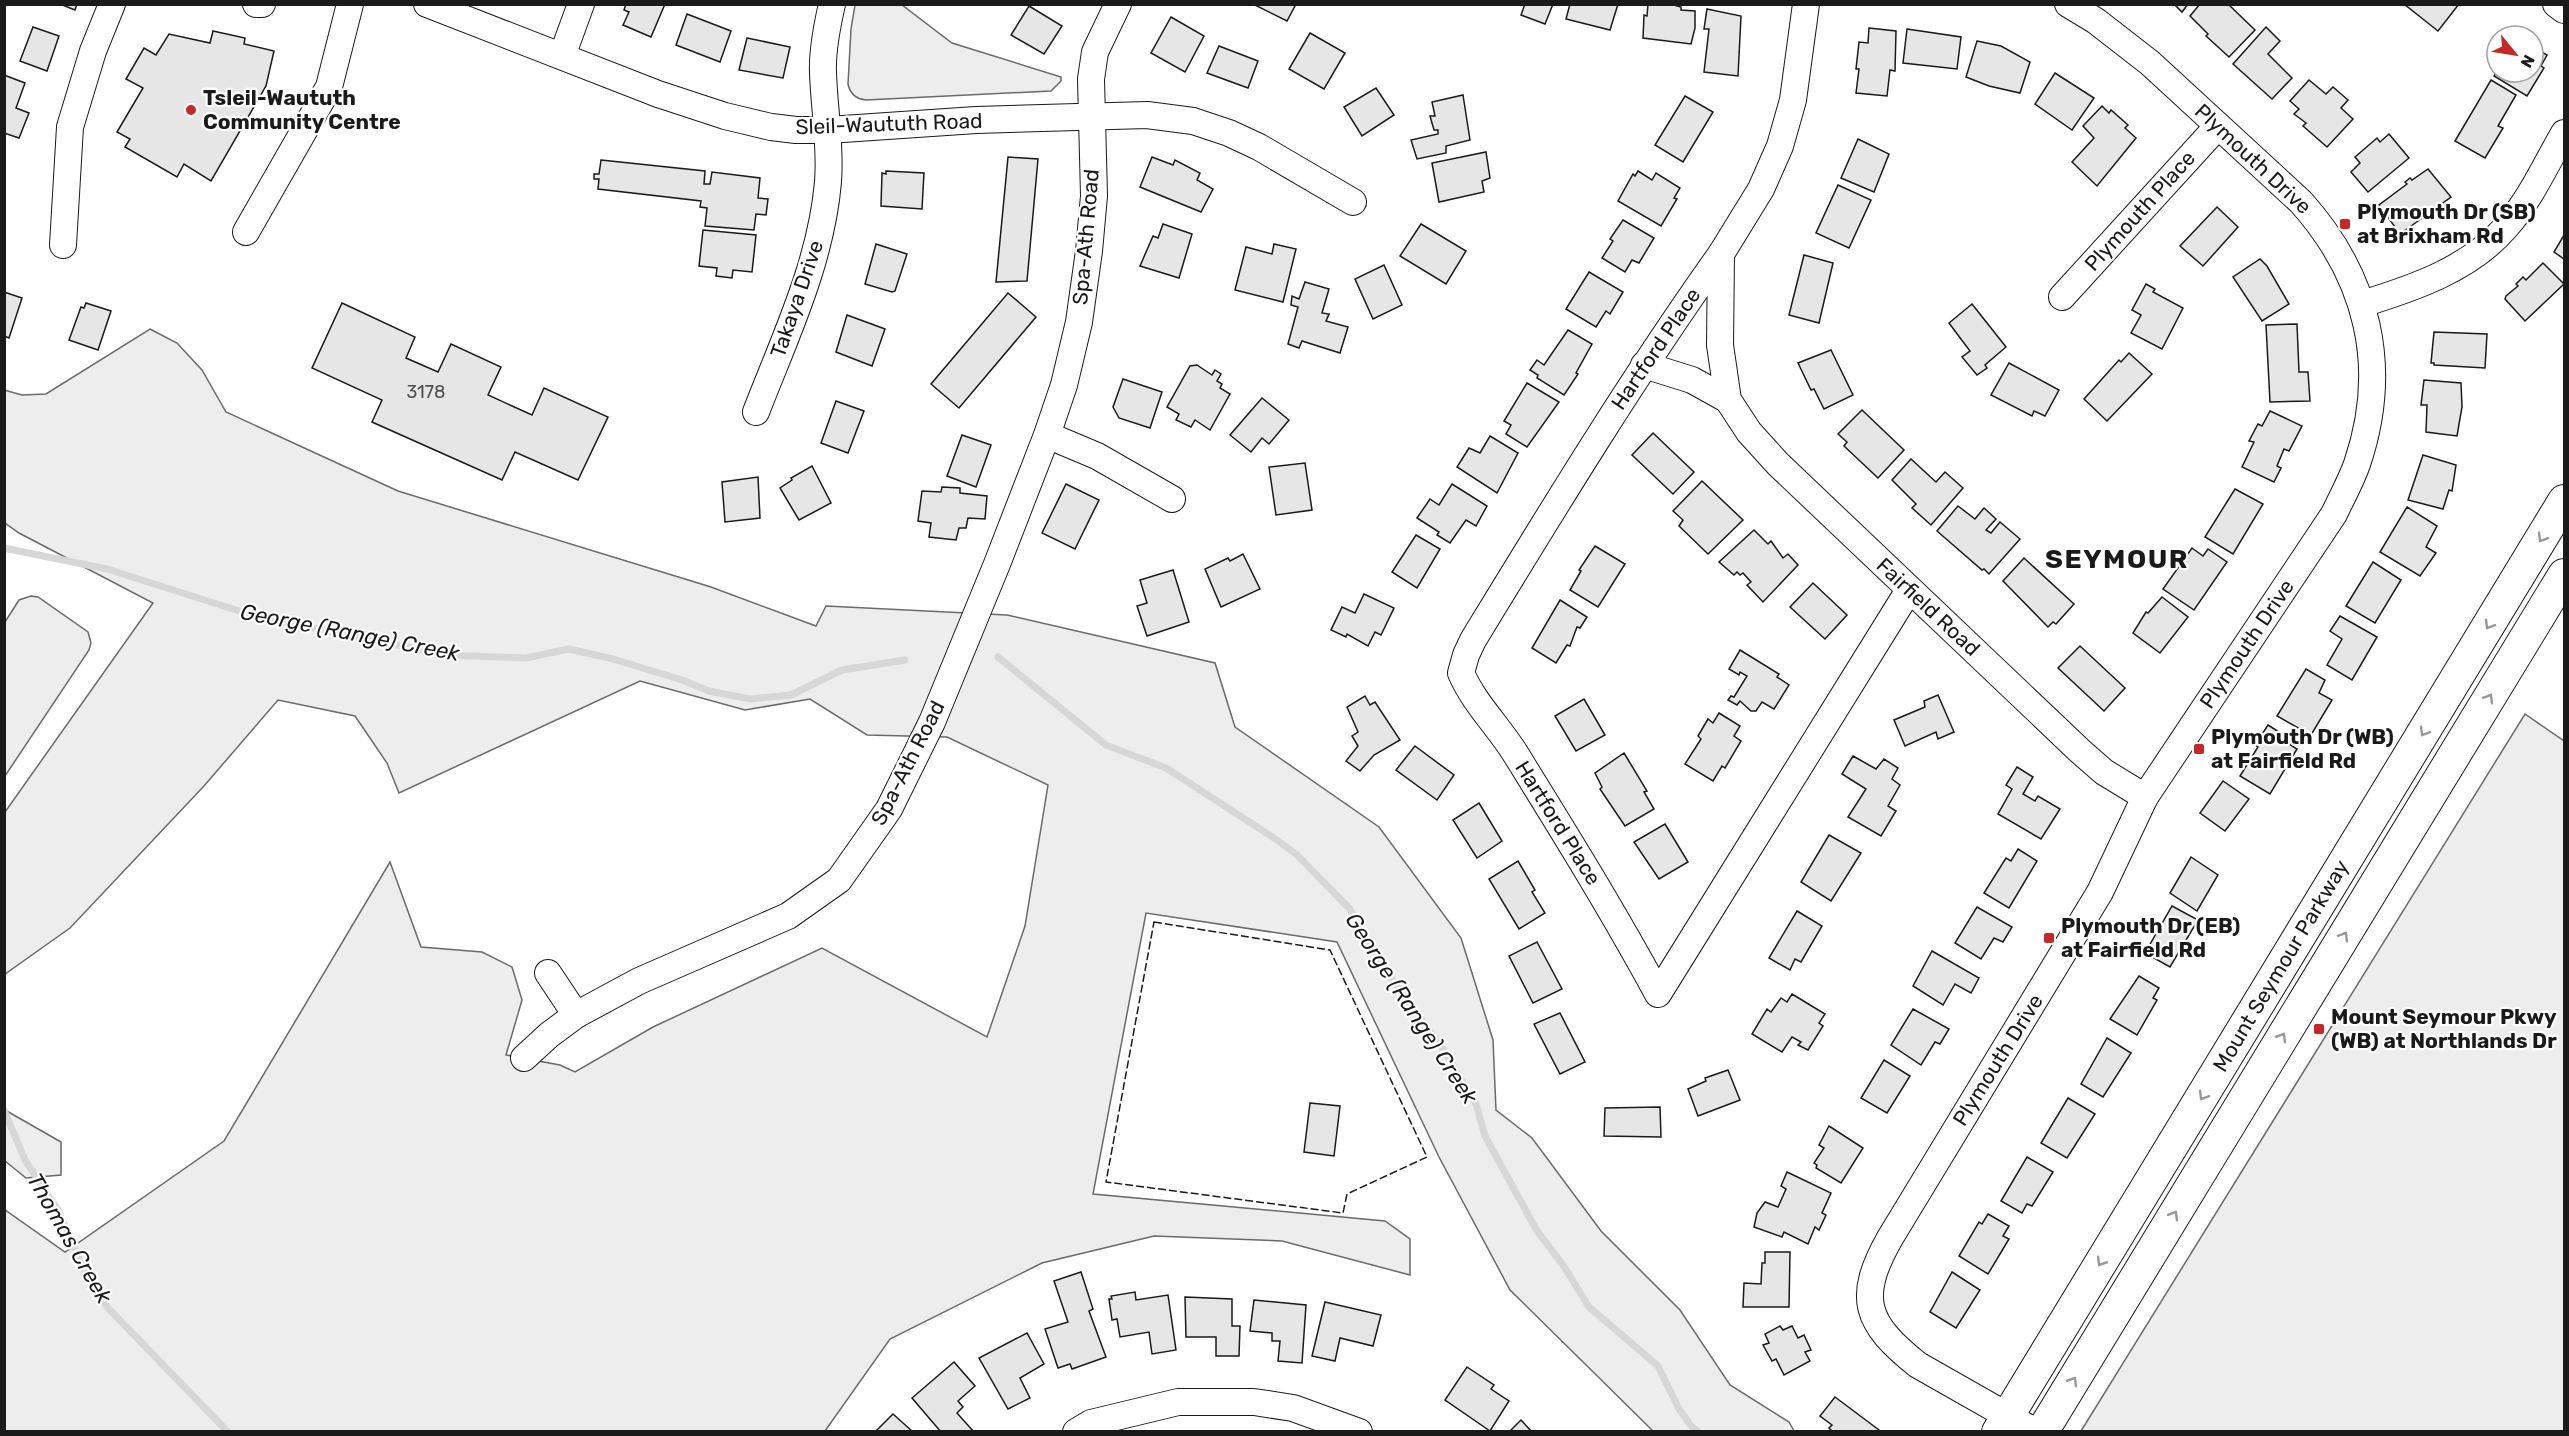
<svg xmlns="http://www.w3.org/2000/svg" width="2569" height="1436" font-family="Rubik,sans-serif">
<rect width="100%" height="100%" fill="#fff"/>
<g fill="#ededed" stroke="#6a6a6a" stroke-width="1.5">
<path d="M855 5H902L952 43 1061 77V81L1051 91 866 100C856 99 850 94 848 84L851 29Z"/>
<polygon points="150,329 177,343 202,370 226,412 398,491 711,587 816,626 826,606 1007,615 1215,663 1235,727 1379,827 1461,938 1493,1040 1496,1110 1532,1138 1601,1231 1680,1310 1730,1385 1789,1422 1794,1431 1653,1431 1510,1290 1439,1157 1337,942 1146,913 1093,1194 1385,1221 1410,1239 1410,1275 1282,1241 1154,1236 1042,1263 890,1339 825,1431 5,1431 5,1210 65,1252 224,1141 390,862 421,947 482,952 512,967 522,1000 506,1055 560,1065 575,1072 653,1027 822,948 987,1037 1025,926 1048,785 947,737 867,735 810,699 745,710 640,681 399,793 387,763 355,716 278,700 204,786 70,928 5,974 5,812 153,603 19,533 5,523 4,390 22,395 46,394"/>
<polygon points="31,596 38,597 88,632 91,643 89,650 5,776 5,622 19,600"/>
<polygon points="2525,714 2564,741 2564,1431 2081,1431"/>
<polygon points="5,1110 61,1142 61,1175 26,1178 5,1161"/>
</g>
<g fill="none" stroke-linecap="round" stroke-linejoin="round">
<g stroke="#d7d7d7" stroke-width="7">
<polyline points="4,548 107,569 255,616 447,655 526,658 569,649 613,659 682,680 709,691 750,699 791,695 842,670 905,660"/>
<polyline points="998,657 1106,745 1166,768 1274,838 1296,854 1349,908 1392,979 1445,1052 1476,1104 1485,1136 1537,1231 1563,1265 1589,1307 1658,1366 1679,1409 1692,1427 1699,1432"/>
<polyline points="4,1110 25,1160 58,1210 89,1281 108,1308 228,1432"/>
</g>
</g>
<g fill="#e6e6e6" stroke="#1a1a1a" stroke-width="1.5">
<polygon points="60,4 77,4 75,10"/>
<polygon points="626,4 665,4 651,37 623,25 629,12 624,10"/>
<polygon points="1253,4 1296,4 1287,21"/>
<polygon points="1525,4 1553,4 1545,24 1521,15"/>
<polygon points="1570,4 1618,4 1610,30 1566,19"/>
<polygon points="1648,4 1670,4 1681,7 1681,10 1695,11 1695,28 1691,44 1643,38 1644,15 1647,16"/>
<polygon points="2174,4 2188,4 2182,12"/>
<polygon points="2200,4 2228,4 2255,30 2229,57 2206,36 2208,34 2190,16"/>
<polygon points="2404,4 2459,4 2438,31"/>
<polygon points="1029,6 1062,26 1044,54 1011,35"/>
<polygon points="1707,9 1741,16 1738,76 1704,72 1709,29 1704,29"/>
<polygon points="687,14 731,31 720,62 676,45"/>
<polygon points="1171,17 1204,36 1185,72 1151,53"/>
<polygon points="33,27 59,36 47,71 20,61"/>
<polygon points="2266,27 2280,41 2268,54 2292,78 2272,99 2233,64"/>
<polygon points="1869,28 1896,31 1895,71 1890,70 1887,96 1856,93 1859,69 1856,69 1859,42 1868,43"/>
<polygon points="1907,29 1961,37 1957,69 1903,63"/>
<polygon points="213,31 245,38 244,44 274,51 266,86 211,181 184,164 177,177 125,147 130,139 117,132 143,88 126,79 144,48 156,55 169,34 210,43"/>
<polygon points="1310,33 1345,53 1324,89 1289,69"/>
<polygon points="747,38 790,47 783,78 739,70"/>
<polygon points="1977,41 2001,46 2030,62 2020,93 1989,86 1966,77"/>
<polygon points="1219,46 1258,61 1248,88 1207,73"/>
<polygon points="2533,47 2547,55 2541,66 2544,68 2527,96 2494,76 2497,71 2533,72"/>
<polygon points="2055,73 2094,98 2072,130 2035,104"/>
<polygon points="4,75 25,83 16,108 29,113 19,138 4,133"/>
<polygon points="2309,80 2326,94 2333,87 2348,100 2341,108 2353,119 2327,147 2303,126 2306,123 2294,114 2299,109 2290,101"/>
<polygon points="2491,80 2516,95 2498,126 2503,128 2485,158 2455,141"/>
<polygon points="1376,88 1394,115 1362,136 1344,107"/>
<polygon points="1463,95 1470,140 1446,146 1446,153 1417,159 1411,140 1438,134 1438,130 1434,130 1430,116 1435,116 1432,102"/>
<polygon points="1685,96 1713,112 1683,162 1655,145"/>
<polygon points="2102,106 2109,113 2111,110 2128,125 2125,128 2136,138 2097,186 2072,162 2094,138 2083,126"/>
<polygon points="2389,134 2409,158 2368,192 2351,172 2360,163 2355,157 2377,138 2380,142"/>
<polygon points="1858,139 1889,154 1874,192 1841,178"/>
<polygon points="1486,152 1490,178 1482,181 1484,192 1439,202 1432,163"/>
<polygon points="1008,157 1038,159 1027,281 996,282"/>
<polygon points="1152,157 1173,165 1175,160 1200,173 1197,180 1213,189 1201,212 1140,187"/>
<polygon points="601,160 705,171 704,184 710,184 712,172 760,178 758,198 768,199 766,215 756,214 754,230 705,226 707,208 700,207 701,201 598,189 599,179 594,179 594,174 599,174"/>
<polygon points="2428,169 2451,197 2400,234 2379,205 2407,184 2405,182 2410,178 2412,180"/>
<polygon points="886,171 924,173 922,209 881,206 882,173 886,174"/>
<polygon points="1638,171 1652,180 1656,173 1680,188 1674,198 1677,199 1661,226 1618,201 1633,174 1635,176"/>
<polygon points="1838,185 1871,200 1849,248 1816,233"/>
<polygon points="2217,207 2238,227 2203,266 2180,246"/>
<polygon points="1623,220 1654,238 1639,263 1632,260 1625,272 1602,258 1613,241 1610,239"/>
<polygon points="1163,224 1192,234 1179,278 1140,266 1153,236 1158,238"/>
<polygon points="1421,224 1466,251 1446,284 1400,256"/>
<polygon points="703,230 756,235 752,272 733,270 732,278 716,276 717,268 699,266"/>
<polygon points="2564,235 2564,259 2554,252"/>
<polygon points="876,244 907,254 895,291 892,292 865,284"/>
<polygon points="1274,244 1296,249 1283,302 1235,290 1246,247 1272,254"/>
<polygon points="1804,255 1833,263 1819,323 1789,315"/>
<polygon points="2260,259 2267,266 2289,304 2262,321 2233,277"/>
<polygon points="2543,263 2564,284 2525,321 2505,299 2506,296 2518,286 2516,284 2523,277 2526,280"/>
<polygon points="1384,265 1402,305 1373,319 1355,279"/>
<polygon points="1589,272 1623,292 1610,314 1606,311 1596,327 1566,309"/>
<polygon points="1305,282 1329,289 1322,313 1329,314 1326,321 1348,327 1340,353 1302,341 1299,348 1288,344 1298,307 1291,305 1292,296 1299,299"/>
<polygon points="2146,284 2155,289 2153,292 2183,308 2162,349 2131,333 2141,315 2132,310"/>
<polygon points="4,292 22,298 9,338 4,336"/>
<polygon points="1008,293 1036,317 959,408 931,384"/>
<polygon points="86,303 111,311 98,350 69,340 81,307 84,308"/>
<polygon points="342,303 415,337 406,358 438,372 451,344 501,367 488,395 532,415 544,388 608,417 578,480 515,452 502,480 372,422 382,400 312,368"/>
<polygon points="1972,304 2006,347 1985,365 1987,368 1977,375 1962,357 1970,351 1949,323"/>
<polygon points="847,315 885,329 872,366 836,352"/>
<polygon points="2297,324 2299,372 2308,372 2310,401 2270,402 2266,325"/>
<polygon points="1568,330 1592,344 1576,373 1578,374 1564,395 1537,378 1538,375 1530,370 1537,360 1544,365"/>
<polygon points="2434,332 2487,334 2485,368 2434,365 2434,363 2431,363"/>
<polygon points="1831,350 1853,395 1824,409 1814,389 1811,390 1798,363"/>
<polygon points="2129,353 2152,374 2107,421 2084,399 2119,360 2121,362"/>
<polygon points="2009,363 2059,390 2045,416 2034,411 2032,416 1991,395"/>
<polygon points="1197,365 1212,375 1215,370 1221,374 1217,381 1222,384 1220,388 1230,394 1210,430 1195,420 1191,427 1176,420 1179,414 1167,407 1190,366"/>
<polygon points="1123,379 1162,392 1150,428 1119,418 1113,407"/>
<polygon points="2424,380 2461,383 2462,407 2457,436 2426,432 2427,405 2421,405"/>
<polygon points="1527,383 1559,402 1527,447 1506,434 1511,425 1504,421"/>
<polygon points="1262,398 1289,420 1269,444 1262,438 1251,452 1230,435"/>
<polygon points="836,401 864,411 848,453 821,443"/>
<polygon points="1862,410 1904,450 1878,478 1844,446 1847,442 1838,434"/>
<polygon points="2270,411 2302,426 2289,451 2284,449 2277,466 2281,468 2274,482 2242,467 2254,442 2249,441 2258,424 2262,426"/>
<polygon points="1653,433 1694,472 1673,494 1632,455"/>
<polygon points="962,435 991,445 976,487 947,476"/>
<polygon points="1490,436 1518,453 1497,493 1457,467 1469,448 1480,453"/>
<polygon points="2423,455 2456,465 2452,491 2449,490 2443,509 2408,500"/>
<polygon points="1911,459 1936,482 1945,472 1963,488 1931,525 1912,508 1916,504 1892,480"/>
<polygon points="1305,463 1312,510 1276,515 1269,467"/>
<polygon points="812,466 831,503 799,520 780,488 792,480 791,478"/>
<polygon points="758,477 760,518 725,522 722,482"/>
<polygon points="1702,481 1743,520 1708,554 1679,526 1683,520 1673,511"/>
<polygon points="1066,484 1099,500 1075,549 1042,533"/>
<polygon points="1452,484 1487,506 1476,526 1466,520 1450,543 1437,535 1439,532 1417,518 1430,499 1439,505"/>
<polygon points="942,487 960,488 960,493 987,496 985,519 968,518 966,528 959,528 956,540 929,537 931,523 918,521 922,491 941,492"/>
<polygon points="2235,489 2263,504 2233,554 2205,537"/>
<polygon points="1958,506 1975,519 1984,508 1996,519 1986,530 1991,533 2000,522 2020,539 1989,574 1984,569 1982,570 1937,531"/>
<polygon points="2407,507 2437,526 2426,547 2436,553 2420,576 2380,552"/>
<polygon points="1754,530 1768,544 1771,541 1783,558 1788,554 1798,565 1763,602 1747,585 1751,582 1743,573 1740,575 1737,572 1734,575 1719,562"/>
<polygon points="1416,535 1440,549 1417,588 1392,572"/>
<polygon points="1595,546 1625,564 1598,607 1570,590 1581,571 1579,570"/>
<polygon points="2192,548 2203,556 2208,549 2227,562 2194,610 2163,589"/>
<polygon points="1243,554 1260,589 1221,607 1205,569 1228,558 1230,561"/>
<polygon points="2024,558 2074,604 2056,624 2053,622 2048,627 2003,581"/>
<polygon points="2373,562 2401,580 2375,623 2346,606"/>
<polygon points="1173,570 1189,622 1147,636 1137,606 1147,603 1140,580"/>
<polygon points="1813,583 1847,615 1825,639 1790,607"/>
<polygon points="1364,594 1394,608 1381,635 1375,632 1368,646 1347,634 1346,637 1331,630 1342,607 1355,613"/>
<polygon points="2162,597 2188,617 2160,653 2133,633 2146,612 2148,613"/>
<polygon points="1560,600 1587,617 1580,628 1577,627 1570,646 1567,645 1556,663 1532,648"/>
<polygon points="2340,616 2377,637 2352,680 2327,665 2342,639 2330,631"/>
<polygon points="2080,646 2125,688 2104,711 2058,668"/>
<polygon points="1740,650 1779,674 1777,677 1789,685 1774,709 1762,702 1756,711 1751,711 1740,701 1737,705 1728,700 1731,696 1734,697 1747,676 1740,672 1739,675 1729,669"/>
<polygon points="2306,669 2325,680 2319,693 2332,700 2311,735 2277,716"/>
<polygon points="1938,695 1954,732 1938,739 1936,732 1905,746 1894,720 1925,707 1924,701"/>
<polygon points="1365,696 1370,705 1375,702 1400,740 1374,755 1360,771 1346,761 1358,746 1352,736 1358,732 1347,707"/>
<polygon points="1584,699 1605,735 1576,751 1555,716"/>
<polygon points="1719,713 1740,726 1734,736 1741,741 1725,768 1722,766 1713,781 1685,764 1701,739 1698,736 1708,719 1713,723"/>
<polygon points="2268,725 2279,732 2276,736 2297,749 2270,794 2240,776 2258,747 2255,745"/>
<polygon points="1415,746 1454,775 1437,800 1396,770"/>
<polygon points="1624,753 1647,791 1644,792 1654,809 1625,826 1600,789 1602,787 1595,773"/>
<polygon points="1853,756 1876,769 1884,759 1898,768 1892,779 1900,785 1888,806 1896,811 1881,836 1848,817 1866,789 1842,774"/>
<polygon points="2017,767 2033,777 2023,794 2035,801 2038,796 2060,809 2041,839 1998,814 2012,789 2006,785"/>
<polygon points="2223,781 2249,799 2225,831 2200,813"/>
<polygon points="1479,803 1502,841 1477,858 1453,820"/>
<polygon points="1665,824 1688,862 1659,879 1634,842"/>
<polygon points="1829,835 1861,853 1831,901 1801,882"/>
<polygon points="2018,849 2037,861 2009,908 1984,893 2006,858 2011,861"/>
<polygon points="2191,857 2218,875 2197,911 2170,893"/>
<polygon points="1518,861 1535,890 1532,892 1545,913 1519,929 1489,879"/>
<polygon points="2172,906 2198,920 2170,967 2145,953"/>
<polygon points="1977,907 2012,927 2003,942 1994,938 1981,959 1955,943"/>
<polygon points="1797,911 1822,926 1801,962 1795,959 1790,970 1769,958"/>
<polygon points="1537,942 1562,989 1533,1003 1509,956"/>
<polygon points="1932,951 1979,978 1971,993 1955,984 1943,1005 1913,986"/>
<polygon points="2139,976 2159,988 2153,998 2157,1000 2137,1035 2110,1019"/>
<polygon points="1792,994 1825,1014 1819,1023 1823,1026 1808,1050 1798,1045 1801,1042 1792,1037 1782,1052 1752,1034 1767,1009 1771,1012 1781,998 1787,1002"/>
<polygon points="1913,1009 1949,1029 1940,1044 1935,1042 1921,1065 1891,1045"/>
<polygon points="1560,1013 1585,1062 1560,1074 1534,1024"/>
<polygon points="2107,1038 2131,1053 2103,1097 2081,1084"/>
<polygon points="1884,1060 1910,1076 1887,1113 1861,1098"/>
<polygon points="1728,1070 1740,1100 1698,1116 1688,1089 1706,1081 1705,1078"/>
<polygon points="2068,1098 2095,1114 2067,1158 2041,1143"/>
<polygon points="1310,1103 1340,1106 1334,1156 1304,1152"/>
<polygon points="1660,1107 1661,1137 1604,1136 1605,1108"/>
<polygon points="1829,1126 1863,1148 1841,1183 1816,1168 1817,1165 1814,1163 1824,1148 1819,1145"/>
<polygon points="2027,1157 2053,1172 2032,1206 2027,1204 2022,1213 2001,1201"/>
<polygon points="1787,1172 1831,1193 1822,1213 1826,1215 1819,1230 1815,1227 1808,1244 1784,1232 1782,1237 1754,1227 1757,1213 1765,1202 1778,1207 1786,1189 1781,1186"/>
<polygon points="1988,1214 2009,1226 2003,1236 2009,1239 1988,1274 1959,1256 1979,1222 1982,1224"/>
<polygon points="1765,1252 1790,1252 1789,1307 1743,1307 1744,1283 1761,1284 1762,1263 1765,1263"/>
<polygon points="1081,1272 1093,1309 1089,1311 1106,1357 1072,1369 1070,1364 1058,1368 1045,1329 1068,1322 1054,1281"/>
<polygon points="1952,1272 1980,1290 1956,1328 1930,1312"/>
<polygon points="1135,1292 1136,1300 1168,1295 1176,1350 1152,1354 1149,1332 1120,1337 1117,1319 1112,1320 1109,1299 1112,1299 1111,1296"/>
<polygon points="1185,1297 1232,1299 1232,1326 1240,1326 1239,1356 1216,1356 1216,1337 1186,1337"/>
<polygon points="1254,1300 1306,1305 1302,1363 1278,1361 1280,1341 1272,1341 1272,1333 1250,1331"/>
<polygon points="1325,1302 1381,1315 1373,1346 1340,1338 1335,1361 1312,1356"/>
<polygon points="1780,1326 1783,1330 1792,1326 1798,1338 1804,1335 1811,1350 1805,1352 1810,1361 1784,1375 1776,1359 1772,1361 1763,1345 1769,1343 1765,1334"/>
<polygon points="1027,1333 1044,1364 1020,1378 1030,1398 1008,1409 979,1358"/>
<polygon points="954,1362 975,1386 958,1401 963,1407 957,1413 974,1432 941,1432 912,1398"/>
<polygon points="1467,1367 1494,1385 1491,1389 1509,1401 1490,1431 1445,1400"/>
<polygon points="1835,1397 1879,1430 1877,1432 1833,1432 1829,1428 1832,1425 1820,1416"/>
<polygon points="893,1414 913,1432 875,1432"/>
<polygon points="1521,1420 1532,1432 1509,1432"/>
</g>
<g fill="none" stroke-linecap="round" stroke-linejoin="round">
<defs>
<g id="minor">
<polyline points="256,4 262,4"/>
<polyline points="427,4 658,94 725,116 771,127 796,130 828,130 976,120 1147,115 1193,121 1229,133 1259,147 1353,202"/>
<polyline points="1806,4 1793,100 1780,146 1761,189 1721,254 1720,345 1728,400 1749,432 1778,464 2080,751 2104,772 2145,797"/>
<polyline points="2556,4 2564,10"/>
<polyline points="562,56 581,4"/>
<polyline points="246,232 329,87 350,4"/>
<polyline points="63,245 70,127 93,51 112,4"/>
<path d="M1721 254C1632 379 1553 509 1473 640L1466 655 1461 673C1474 703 1498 726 1515 753 1564 832 1613 911 1658 994L1909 590"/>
<polyline points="2062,297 2218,126"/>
<path d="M2362 304C2414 288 2470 269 2506 227 2530 200 2546 164 2564 133"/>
<polyline points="1644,365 1692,380 1728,400"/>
<path d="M756 412C785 337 821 263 828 182 831 144 824 109 823 72 822 50 827 26 832 4"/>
<polyline points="1047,435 1097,456 1172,499"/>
<polyline points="548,973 576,1015"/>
<polyline points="524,1058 549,1035 576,1015 639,981 788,916 839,880 889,809 932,722 997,564 1047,435 1064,385 1079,322 1089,251 1094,196 1091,79 1095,52 1118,4"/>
<polyline points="1076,1432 1091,1423 1178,1402 1254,1402 1293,1408 1359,1432"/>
<path d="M2036 1432 1918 1365C1865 1323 1856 1298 1890 1238L2100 892 2145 797 2334 514C2342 497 2351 481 2357 464 2390 367 2368 277 2301 202L2150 63 2096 21 2068 4"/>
</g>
<g id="major">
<polyline points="1998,1432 2564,501"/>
<polyline points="2042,1432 2564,575"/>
</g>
</defs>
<use href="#minor" stroke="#1a1a1a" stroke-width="28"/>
<use href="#major" stroke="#1a1a1a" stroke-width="34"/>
<use href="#minor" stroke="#fff" stroke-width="26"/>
<use href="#major" stroke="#fff" stroke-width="32"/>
<polygon stroke="#1a1a1a" stroke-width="1.5" stroke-dasharray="8 3" stroke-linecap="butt" points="1154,922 1330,950 1427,1157 1347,1194 1343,1213 1106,1182"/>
</g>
<defs><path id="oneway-chevron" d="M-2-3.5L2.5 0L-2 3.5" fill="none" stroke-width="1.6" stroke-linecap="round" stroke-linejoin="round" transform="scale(1.5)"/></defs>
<g stroke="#989898">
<use href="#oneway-chevron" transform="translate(2542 538) rotate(121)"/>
<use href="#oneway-chevron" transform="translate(2489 625) rotate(121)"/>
<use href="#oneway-chevron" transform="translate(2489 698) rotate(-59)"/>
<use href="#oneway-chevron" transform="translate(2424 732) rotate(121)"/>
<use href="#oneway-chevron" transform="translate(2344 936) rotate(-59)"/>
<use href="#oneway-chevron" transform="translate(2282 1037) rotate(-59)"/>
<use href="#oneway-chevron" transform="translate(2203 1096) rotate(121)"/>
<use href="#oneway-chevron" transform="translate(2174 1215) rotate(-59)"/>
<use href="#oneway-chevron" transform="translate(2101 1262) rotate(121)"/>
<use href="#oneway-chevron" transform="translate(2073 1381) rotate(-59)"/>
</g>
<g fill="#c62828" stroke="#fff" stroke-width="2">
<circle cx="191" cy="110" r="6"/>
<rect x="2339" y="218" width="12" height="12" rx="3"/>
<rect x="2193" y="743" width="12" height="12" rx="3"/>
<rect x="2043" y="932" width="12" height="12" rx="3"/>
<rect x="2313" y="1023" width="12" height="12" rx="3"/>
</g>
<g text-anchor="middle" stroke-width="4.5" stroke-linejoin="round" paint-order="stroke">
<g font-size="18" fill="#4d4d4d">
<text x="426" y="398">3178</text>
</g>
<g font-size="21" font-weight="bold" fill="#1a1a1a" stroke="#fff" text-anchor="start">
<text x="203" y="105">Tsleil-Waututh<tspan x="203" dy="24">Community Centre</tspan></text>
<text x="2357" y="219">Plymouth Dr (SB)<tspan x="2357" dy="24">at Brixham Rd</tspan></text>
<text x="2211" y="744">Plymouth Dr (WB)<tspan x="2211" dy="24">at Fairfield Rd</tspan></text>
<text x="2061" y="933">Plymouth Dr (EB)<tspan x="2061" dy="24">at Fairfield Rd</tspan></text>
<text x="2331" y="1024">Mount Seymour Pkwy<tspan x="2331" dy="24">(WB) at Northlands Dr</tspan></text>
</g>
<g font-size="21" fill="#1a1a1a" stroke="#fff">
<text transform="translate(889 124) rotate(-2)" y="7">Sleil-Waututh Road</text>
<text transform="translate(2253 159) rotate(43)" y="7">Plymouth Drive</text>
<text transform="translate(2140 211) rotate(-48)" y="7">Plymouth Place</text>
<text transform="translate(1086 237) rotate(-85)" y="7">Spa-Ath Road</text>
<text transform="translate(797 299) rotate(-71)" y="7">Takaya Drive</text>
<text transform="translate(1656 349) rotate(-56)" y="7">Hartford Place</text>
<text transform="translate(1928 607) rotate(43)" y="7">Fairfield Road</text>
<text transform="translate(2247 644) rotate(-56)" y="7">Plymouth Drive</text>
<text transform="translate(908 763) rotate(-63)" y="7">Spa-Ath Road</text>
<text transform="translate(1558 823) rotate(58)" y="7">Hartford Place</text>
<text transform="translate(2281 966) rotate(-59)" y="7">Mount Seymour Parkway</text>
<text transform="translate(1998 1060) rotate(-58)" y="7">Plymouth Drive</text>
</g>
<g font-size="22" font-style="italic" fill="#1a1a1a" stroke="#fff">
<text transform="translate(350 632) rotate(11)" y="8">George (Range) Creek</text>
<text transform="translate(1412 1008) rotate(57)" y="8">George (Range) Creek</text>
<text transform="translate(70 1238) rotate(60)" y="8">Thomas Creek</text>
</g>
<g font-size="27" font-weight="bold" letter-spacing="1.5" fill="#1a1a1a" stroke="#fff">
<text x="2117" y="568">SEYMOUR</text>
</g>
</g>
<rect width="2569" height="1436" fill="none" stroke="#1a1a1a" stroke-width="12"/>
<g transform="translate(2515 54) rotate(120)"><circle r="28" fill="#ffffff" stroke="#a3a3a3" stroke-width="1.5"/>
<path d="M0-4.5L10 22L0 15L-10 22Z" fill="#c62828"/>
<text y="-9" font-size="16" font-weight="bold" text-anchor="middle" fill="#1a1a1a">N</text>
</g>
</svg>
